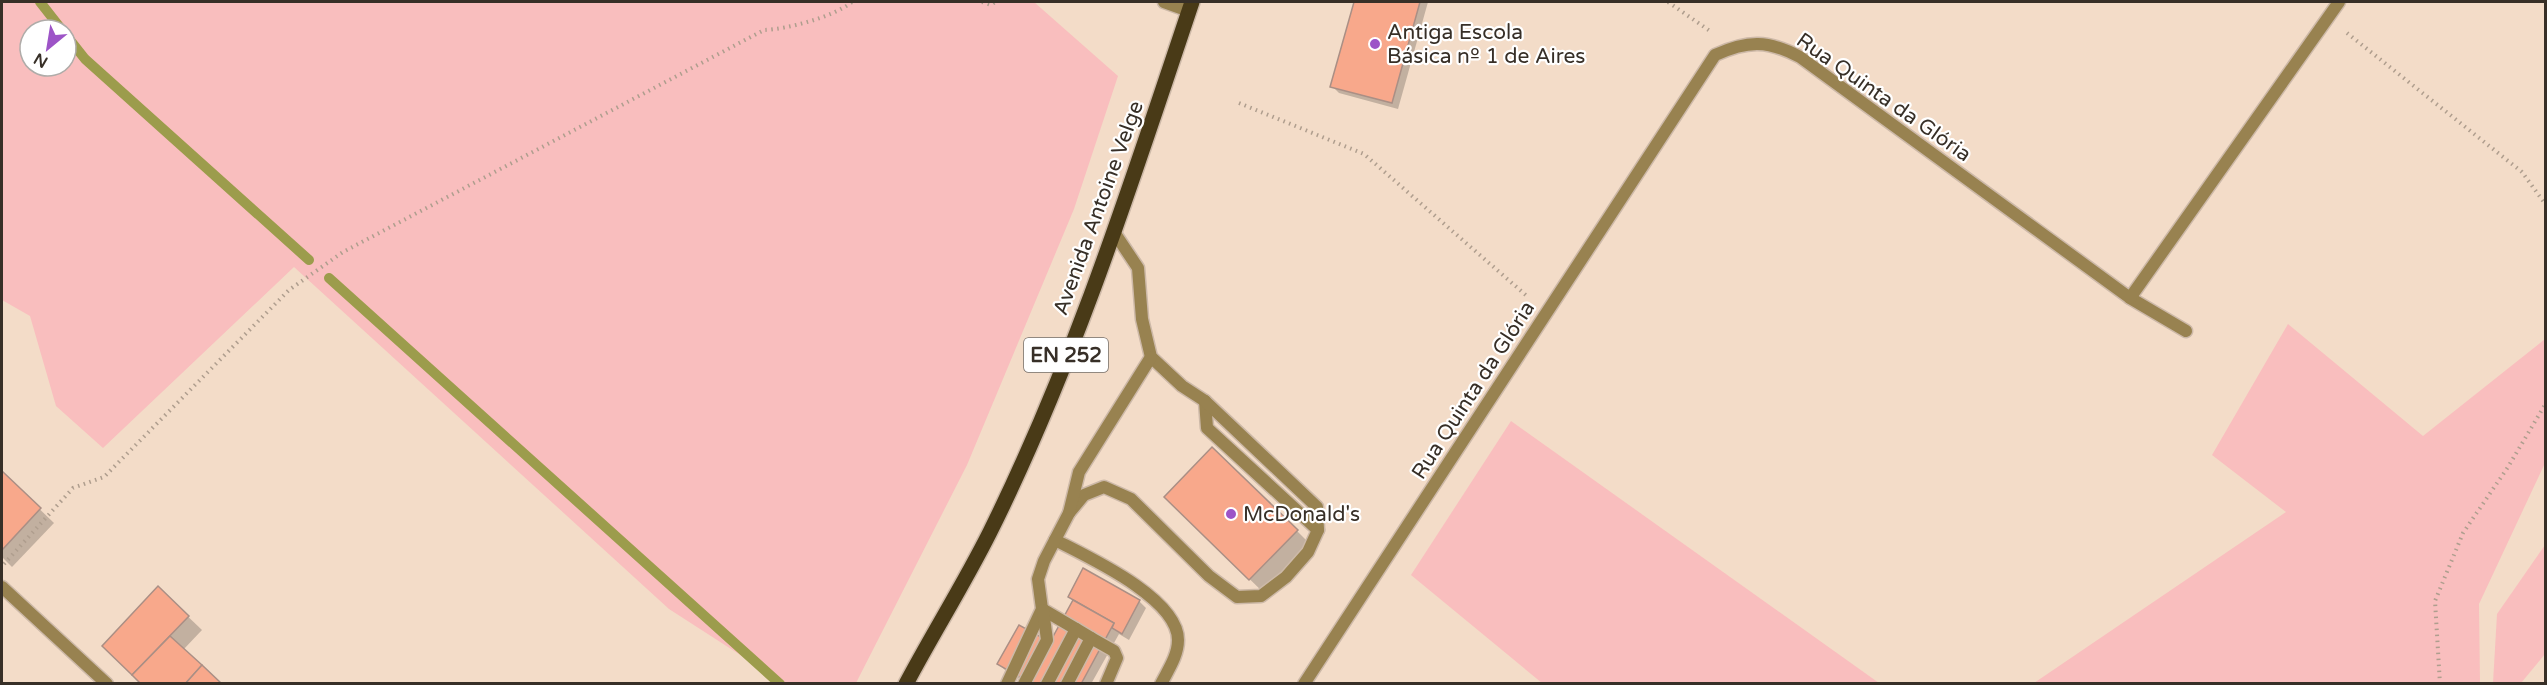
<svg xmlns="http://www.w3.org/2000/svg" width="2547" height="685" font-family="'Varela Round',sans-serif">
<rect width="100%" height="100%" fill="#f3dcc8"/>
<g fill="#f9bebe" fill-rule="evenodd">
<path d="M2 2H1034L1118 76 1074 209 967 465 856 683H784L669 609 294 267 103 448 56 406 30 316 2 300ZM30 30H66V66H30Z"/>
<polygon points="2288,324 2423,436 2545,339 2545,463 2479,604 2480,683 2034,683 2286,512 2212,455"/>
<polygon points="1511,421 1879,683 1542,683 1411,575"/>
<polygon points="2545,545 2545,654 2521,683 2493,683 2497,614"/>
</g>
<g fill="#0003">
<polygon points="1356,2 1428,2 1398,109 1339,93 1332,86"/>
<polygon points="2,473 54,523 12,567 2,557"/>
<polygon points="1185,516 1297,531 1316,550 1269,598"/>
<polygon points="158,588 202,630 183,650 143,684 117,660"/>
<polygon points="1069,597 1139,601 1146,608 1129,640 1119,634 1091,684 1029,684 1006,671 999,664 1051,644 1074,601"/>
</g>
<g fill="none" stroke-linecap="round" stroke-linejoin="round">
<g stroke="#9c9c4c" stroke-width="10">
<polyline points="40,2 62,30"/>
<polyline points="66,35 85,59 309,260"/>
<polyline points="329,278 780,684"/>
</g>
</g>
<g fill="#f8a88b" stroke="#aa8f85" stroke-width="1.5">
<polygon points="1354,2 1420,2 1392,103 1330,87"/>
<polygon points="1212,447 1298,530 1249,580 1164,497"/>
<polygon points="2,471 41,508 2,550"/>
<polygon points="1083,568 1140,600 1122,634 1112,628 1114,623 1068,597"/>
<polygon points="158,586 189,616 132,675 102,646"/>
<polygon points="1073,600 1114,623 1081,684 1032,684 997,664 1019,625 1050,642"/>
<polygon points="170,636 202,665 185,684 141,684 132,675"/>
<polygon points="202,665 222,684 185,684"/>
</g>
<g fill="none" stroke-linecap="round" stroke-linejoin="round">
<defs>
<g id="lane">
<polyline points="1205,401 1207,428 1318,530"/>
<polyline points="1069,513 1084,495 1104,487 1131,499 1209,576 1237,597 1261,596 1286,577 1308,552 1318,530 1317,507 1205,401 1182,386 1151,357 1142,319 1138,268 1114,232"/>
<path d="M1055 540C1088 557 1178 598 1178 640 1178 656 1168 670 1161 684"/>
<polyline points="1042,609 1076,629 1047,684"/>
<polyline points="1091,638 1114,651 1117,658 1106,684"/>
<polyline points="1007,684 1042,609 1038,579 1044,561 1069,513 1079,472 1151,357"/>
<polyline points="1024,684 1047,640 1043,610"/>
<polyline points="1067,684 1091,638 1076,629"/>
</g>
<g id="street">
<polyline points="1164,2 1189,11"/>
<polyline points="2130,298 2186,331"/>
<polyline points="2,587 107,684"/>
<path d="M1304 684 1715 55C1748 40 1768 40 1800 57L2130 298 2339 2"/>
</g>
<path id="primary" d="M906 684C933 633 964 584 990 532 1074 363 1132 181 1192 2"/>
</defs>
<use href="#lane" stroke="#cdb9a8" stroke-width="15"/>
<use href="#street" stroke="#cdb9a8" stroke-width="15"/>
<use href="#primary" stroke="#cdb9a8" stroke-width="18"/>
<g stroke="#af9e8e" stroke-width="4" stroke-dasharray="1.5 4.5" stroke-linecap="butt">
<polyline points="982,2 991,5 995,2"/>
<polyline points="1668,2 1710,31"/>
<polyline points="2347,33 2522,172 2546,205"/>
<polyline points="1239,103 1364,154 1528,297"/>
<path d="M4 564 73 488 104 477 289 290 343 252 764 30C788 29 833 17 852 2"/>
<polyline points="2440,684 2435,601 2463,533 2508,467 2546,403"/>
</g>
<use href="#lane" stroke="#988250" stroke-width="12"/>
<use href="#street" stroke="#988250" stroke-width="12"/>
<use href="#primary" stroke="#493a17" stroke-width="15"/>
</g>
<g fill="#9d54c7" stroke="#fff" stroke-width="2">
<circle cx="1375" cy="44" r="6"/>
<circle cx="1231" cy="514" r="6"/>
</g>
<g text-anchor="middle" stroke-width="4.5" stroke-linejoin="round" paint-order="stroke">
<rect fill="#fff" stroke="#736d68" stroke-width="1.5" x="1024" y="338" width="84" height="34" rx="4.5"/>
<g font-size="20" font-weight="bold" fill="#372f27">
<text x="1066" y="362">EN 252</text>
</g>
<g font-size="21" fill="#372f27" stroke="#fff" text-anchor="start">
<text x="1387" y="39">Antiga Escola<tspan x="1387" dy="24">Básica nº 1 de Aires</tspan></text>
<text x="1243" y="521">McDonald's</text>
</g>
<g font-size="21" fill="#372f27" stroke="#fff">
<text transform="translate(1884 97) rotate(35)" y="7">Rua Quinta da Glória</text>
<text transform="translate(1098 208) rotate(-70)" y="7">Avenida Antoine Velge</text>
<text transform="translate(1473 390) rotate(-57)" y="7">Rua Quinta da Glória</text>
</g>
</g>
<rect width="2547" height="685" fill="none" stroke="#372f27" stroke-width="6"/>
<g transform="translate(48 48) rotate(210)"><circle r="28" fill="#ffffff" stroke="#afaca9" stroke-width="1.5"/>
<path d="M0-4.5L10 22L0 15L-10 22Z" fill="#9d54c7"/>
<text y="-9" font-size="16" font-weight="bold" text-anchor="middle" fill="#372f27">N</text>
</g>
</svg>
